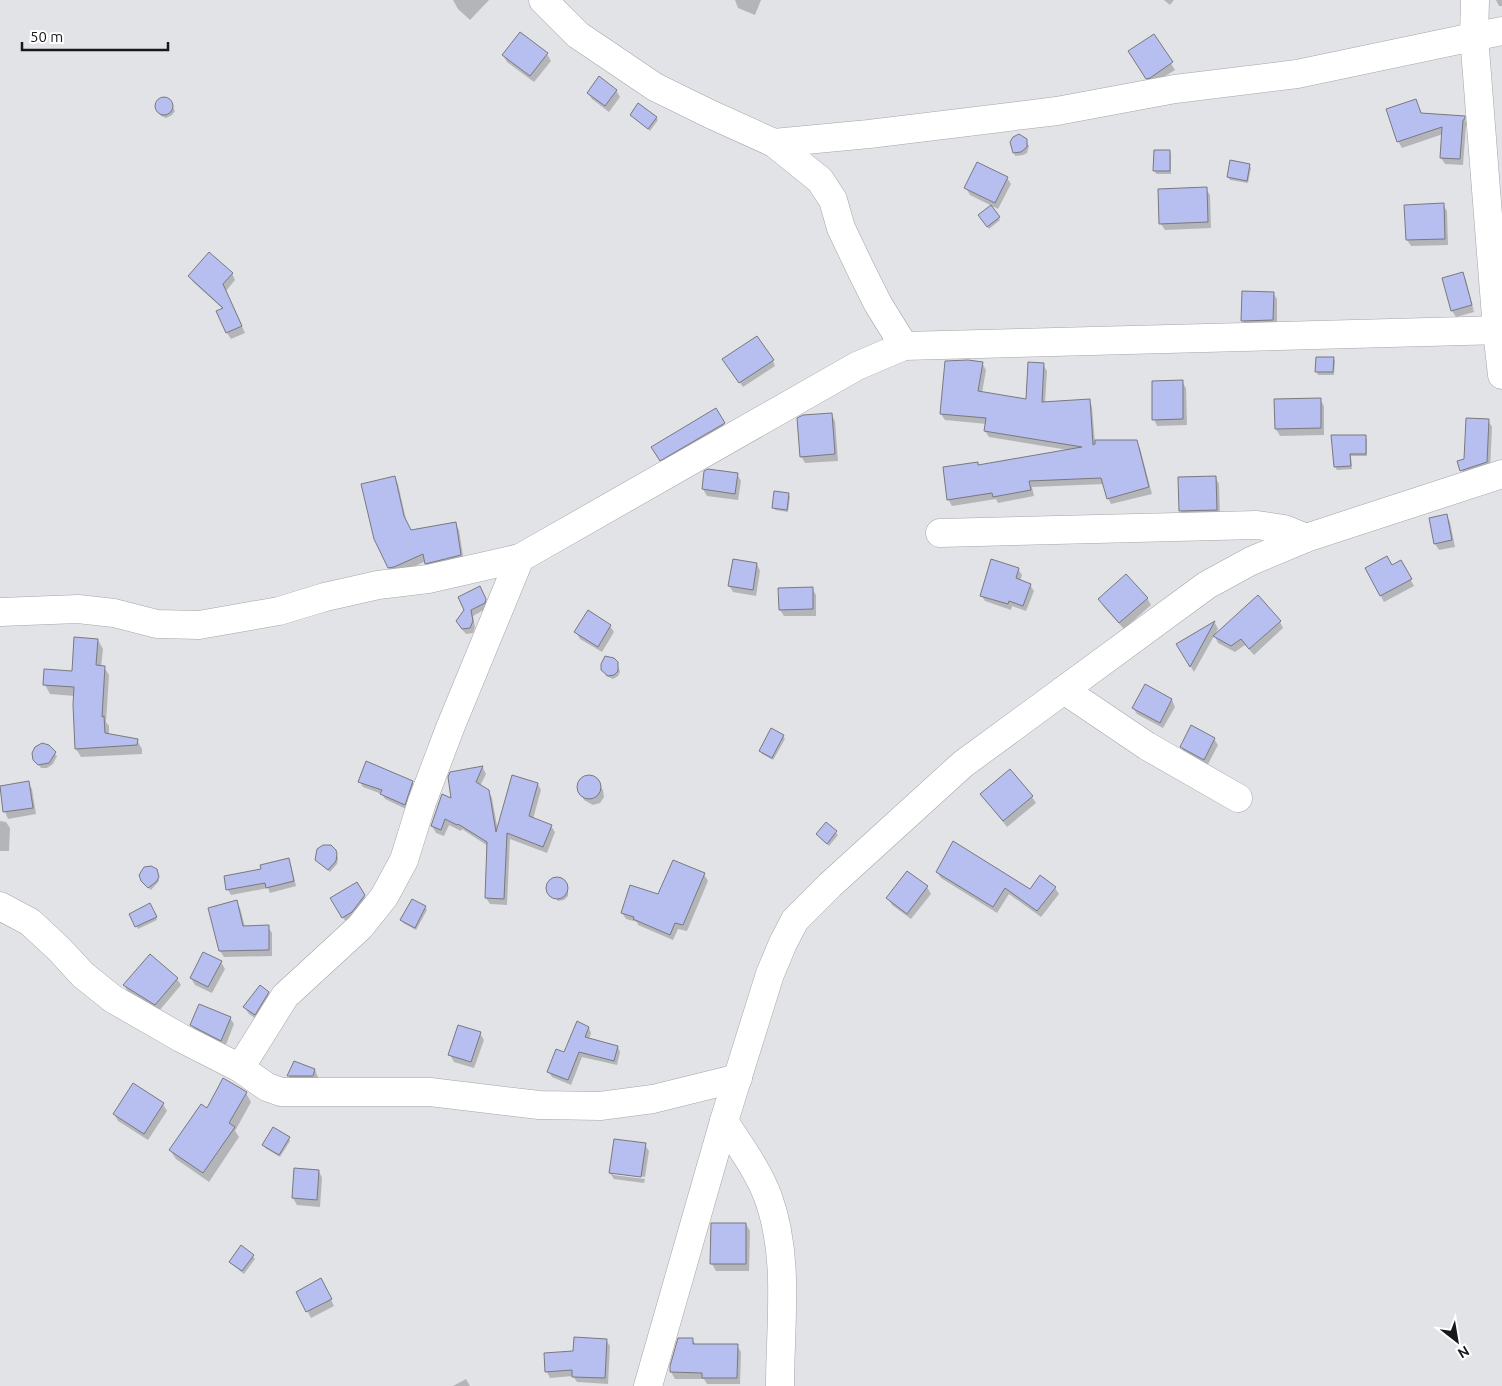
<svg xmlns="http://www.w3.org/2000/svg" width="1502" height="1386" font-family="Ubuntu,sans-serif">
<rect width="100%" height="100%" fill="#e2e3e7"/>
<g fill="#0003">
<polygon points="453,0 489,0 470,20 458,9"/>
<polygon points="735,0 761,0 755,15 738,8"/>
<polygon points="1164,0 1174,0 1170,5"/>
<polygon points="1496,0 1502,0 1502,6 1499,6"/>
<polygon points="1154,36 1175,70 1151,85 1133,58"/>
<polygon points="547,54 551,61 534,82 507,62 503,55"/>
<polygon points="616,90 620,97 609,112 592,99 588,93"/>
<polygon points="164,98 169,100 175,111 172,115 166,118 161,116 156,107 157,102"/>
<polygon points="1416,101 1422,114 1464,117 1468,126 1466,126 1463,165 1445,164 1441,158 1443,134 1402,148 1398,141"/>
<polygon points="631,115 656,117 658,120 650,131"/>
<polygon points="1024,137 1029,146 1027,153 1023,155 1015,156 1014,152"/>
<polygon points="1170,152 1171,155 1171,174 1156,174 1155,171"/>
<polygon points="1249,165 1251,168 1248,183 1230,180 1228,177"/>
<polygon points="1007,178 1011,184 998,209 970,195 966,188"/>
<polygon points="1206,189 1210,195 1211,228 1165,230 1161,224"/>
<polygon points="1443,205 1447,211 1448,245 1411,246 1407,240"/>
<polygon points="981,218 999,218 1000,220 989,229"/>
<polygon points="232,273 235,280 226,291 245,333 231,339 227,333 223,309 193,282 189,276"/>
<polygon points="1462,274 1466,280 1474,312 1456,317 1452,311"/>
<polygon points="1243,293 1273,293 1277,299 1277,327 1246,328 1243,321"/>
<polygon points="1333,358 1335,361 1334,375 1318,375 1317,372"/>
<polygon points="773,361 775,366 743,387 727,364"/>
<polygon points="982,363 986,370 982,393 1027,400 1043,364 1047,371 1045,403 1089,400 1092,407 1095,442 1136,442 1140,448 1152,494 1111,504 1108,498 1104,484 1032,487 1034,496 998,503 996,499 952,506 948,499 977,463 979,466 1068,450 989,437 985,431 987,424 945,420 941,414"/>
<polygon points="1182,382 1186,388 1187,425 1157,426 1154,419"/>
<polygon points="1320,399 1324,406 1324,435 1280,436 1276,429"/>
<polygon points="715,410 727,430 664,466 653,448"/>
<polygon points="831,414 835,421 838,461 805,463 801,456"/>
<polygon points="1488,420 1492,427 1490,469 1465,477 1458,462 1465,460"/>
<polygon points="1332,437 1365,437 1367,439 1367,456 1351,456 1352,469 1337,470 1335,467"/>
<polygon points="737,474 741,481 738,500 707,496 703,489"/>
<polygon points="395,477 398,484 407,524 411,531 455,523 459,530 464,562 430,570 426,561 398,574 393,574 389,568"/>
<polygon points="1215,477 1219,484 1220,517 1185,518 1181,511 1179,479"/>
<polygon points="788,494 790,497 788,512 775,510 774,507"/>
<polygon points="1446,515 1450,522 1455,547 1439,550 1435,544"/>
<polygon points="1401,562 1414,586 1384,602 1366,568 1392,567"/>
<polygon points="757,564 760,571 756,596 733,592 729,585"/>
<polygon points="1018,569 1022,575 1020,581 1030,585 1034,591 1026,611 1012,606 1011,610 985,601 981,595"/>
<polygon points="479,588 489,606 487,608 473,616 475,627 473,633 466,634 460,627"/>
<polygon points="812,588 816,595 816,616 784,616 780,610"/>
<polygon points="1147,598 1151,605 1124,629 1103,606 1100,599"/>
<polygon points="1280,622 1283,628 1254,655 1245,645 1235,652 1218,643 1215,637"/>
<polygon points="1215,623 1218,629 1194,672 1178,645"/>
<polygon points="610,626 614,632 602,652 580,639 576,632"/>
<polygon points="98,640 103,649 101,667 104,667 109,675 106,722 109,726 109,735 137,740 142,749 142,754 81,757 76,749 75,696 50,694 45,685 73,673"/>
<polygon points="617,663 620,672 618,676 613,679 606,676 602,664"/>
<polygon points="1145,686 1172,700 1175,707 1163,728 1137,714 1133,708"/>
<polygon points="783,736 785,739 773,760 762,754 760,751"/>
<polygon points="1214,739 1218,745 1207,766 1185,753 1181,747"/>
<polygon points="45,745 57,756 53,764 47,768 41,768 33,756"/>
<polygon points="483,768 486,774 480,786 488,791 492,798 498,831 538,784 541,790 533,819 551,826 555,832 547,853 510,839 507,905 490,904 486,898 488,846 462,829 461,831 449,825 444,836 436,833 432,826 453,800 451,773"/>
<polygon points="594,777 603,790 604,797 600,803 593,805 584,800 578,786 584,778"/>
<polygon points="360,782 412,782 416,788 408,810 385,799 382,794 363,787"/>
<polygon points="28,783 32,789 36,814 8,819 5,812 1,787"/>
<polygon points="981,794 1032,797 1036,803 1007,827"/>
<polygon points="0,821 6,822 10,828 9,851 0,851"/>
<polygon points="826,824 838,835 829,846 817,835"/>
<polygon points="335,851 338,858 337,864 330,872 316,860"/>
<polygon points="288,860 291,865 296,886 270,893 268,888 231,895 228,890 225,877 263,870"/>
<polygon points="937,872 1030,890 1055,888 1059,894 1041,917 1009,894 997,913 941,878"/>
<polygon points="158,873 159,881 151,890 144,884"/>
<polygon points="704,874 708,881 687,931 678,929 673,940 638,925 637,922 626,919 622,913"/>
<polygon points="553,880 562,880 568,887 568,896 564,900 558,901 548,891 549,885"/>
<polygon points="357,883 368,903 347,924 332,898"/>
<polygon points="927,887 931,894 911,919 892,905 888,898"/>
<polygon points="236,902 240,908 245,927 268,927 272,933 272,956 224,957 220,951"/>
<polygon points="150,905 157,920 138,929 130,914"/>
<polygon points="425,907 427,910 416,930 403,923 402,920"/>
<polygon points="221,962 225,969 212,993 195,985 191,978"/>
<polygon points="177,979 181,985 159,1011 128,992 124,985"/>
<polygon points="268,993 272,999 259,1021 249,1014 245,1008"/>
<polygon points="230,1018 234,1024 225,1047 196,1032 192,1025"/>
<polygon points="589,1028 591,1033 589,1039 618,1047 620,1052 617,1065 582,1057 571,1085 552,1077 549,1072"/>
<polygon points="480,1033 484,1040 474,1068 454,1062 450,1055"/>
<polygon points="294,1062 315,1070 318,1077 316,1083 292,1083 289,1076"/>
<polygon points="246,1093 251,1102 235,1131 239,1137 209,1182 176,1159 170,1150 207,1110"/>
<polygon points="163,1104 167,1111 148,1140 118,1121 114,1114"/>
<polygon points="289,1138 290,1141 280,1157 265,1148 264,1145"/>
<polygon points="645,1145 649,1151 645,1177 613,1172 613,1175 645,1179 644,1183 614,1179 610,1173"/>
<polygon points="296,1170 319,1171 322,1178 320,1207 297,1205 293,1198"/>
<polygon points="746,1224 750,1231 749,1271 716,1271 712,1264"/>
<polygon points="253,1256 255,1259 244,1274 230,1263"/>
<polygon points="325,1287 334,1306 311,1318 297,1292"/>
<polygon points="692,1339 696,1345 737,1346 741,1352 740,1384 707,1384 704,1379 675,1379 671,1372 671,1366"/>
<polygon points="606,1340 610,1346 608,1384 577,1382 573,1376 550,1378 547,1372 575,1352"/>
<polygon points="466,1379 470,1386 453,1386"/>
</g>
<g fill="#b7bef0" stroke="#79797e">
<polygon points="520,32 548,53 530,76 502,55"/>
<polygon points="1154,34 1173,62 1150,78 1146,79 1128,51"/>
<polygon points="599,76 617,90 605,106 587,93"/>
<circle cx="164" cy="106" r="9"/>
<polygon points="1416,99 1421,113 1465,116 1465,119 1463,120 1460,159 1440,158 1442,127 1397,142 1386,109"/>
<polygon points="638,103 657,117 648,129 630,115"/>
<polygon points="1019,134 1027,139 1027,147 1021,152 1013,153 1010,142 1013,137"/>
<polygon points="1154,150 1170,150 1170,171 1153,171"/>
<polygon points="1230,160 1250,164 1247,181 1227,177"/>
<polygon points="977,162 1008,177 995,203 964,188"/>
<polygon points="1207,187 1208,222 1159,224 1158,189"/>
<polygon points="1444,203 1445,239 1406,240 1404,205"/>
<polygon points="991,205 1000,217 987,227 978,215"/>
<polygon points="209,252 233,273 223,284 242,326 226,333 216,311 223,308 188,276"/>
<polygon points="1463,272 1472,305 1451,311 1442,278"/>
<polygon points="1242,291 1274,292 1273,320 1241,321"/>
<polygon points="757,336 774,360 739,383 722,359"/>
<polygon points="1316,357 1334,357 1333,372 1315,372"/>
<polygon points="968,360 983,362 978,391 1026,399 1028,362 1044,363 1042,402 1090,399 1093,445 1095,444 1095,440 1137,440 1149,487 1107,499 1101,478 1029,481 1031,490 993,497 992,493 947,500 943,467 978,462 978,465 1082,447 984,431 986,418 940,414 945,361"/>
<polygon points="1183,380 1183,419 1152,420 1152,381"/>
<polygon points="1321,398 1321,428 1275,429 1274,399"/>
<polygon points="716,408 725,423 660,461 651,447"/>
<polygon points="832,413 835,454 800,457 797,418 803,415"/>
<polygon points="1466,418 1489,419 1487,462 1460,471 1457,461 1464,459"/>
<polygon points="1331,435 1366,435 1366,454 1350,454 1351,466 1334,467"/>
<polygon points="708,469 738,473 735,494 702,489 704,471"/>
<polygon points="395,476 404,516 411,530 456,522 461,555 425,564 423,554 394,567 388,568 374,539 361,484"/>
<polygon points="1216,476 1217,510 1179,511 1178,477"/>
<polygon points="774,491 789,493 787,510 772,508"/>
<polygon points="1447,514 1452,540 1434,544 1429,518"/>
<polygon points="1387,556 1392,565 1401,560 1412,579 1380,596 1365,568"/>
<polygon points="733,559 757,563 753,590 728,586"/>
<polygon points="991,559 1019,568 1016,578 1031,584 1023,606 1009,601 1008,604 980,596"/>
<polygon points="1126,574 1148,598 1119,623 1098,599"/>
<polygon points="480,586 486,599 485,603 471,610 473,621 470,628 462,629 456,621 464,610 458,597"/>
<polygon points="813,587 813,609 779,610 778,588"/>
<polygon points="1258,595 1281,621 1249,649 1241,639 1231,646 1213,636"/>
<polygon points="588,610 611,625 598,647 574,632"/>
<polygon points="1215,621 1190,667 1176,644"/>
<polygon points="74,637 98,639 96,665 105,666 102,717 104,716 105,733 138,739 137,745 75,749 73,705 74,687 43,685 44,669 72,671"/>
<polygon points="605,656 614,658 618,662 618,671 614,675 608,676 601,670 601,664"/>
<polygon points="1145,684 1172,699 1160,723 1132,708"/>
<polygon points="1191,725 1215,738 1204,760 1180,747"/>
<polygon points="771,728 784,735 772,758 759,751"/>
<polygon points="42,743 49,745 56,752 49,763 38,765 33,760 32,753 35,747"/>
<polygon points="366,761 413,781 405,805 380,794 382,790 358,782"/>
<polygon points="483,766 476,782 489,790 496,832 512,775 538,783 529,816 552,825 543,847 507,833 504,899 485,898 487,842 458,824 457,825 445,819 441,830 431,826 442,794 451,798 448,777 450,772"/>
<polygon points="1010,769 1033,796 1003,821 980,794"/>
<circle cx="589" cy="787" r="12"/>
<polygon points="29,781 33,808 3,812 0,786"/>
<polygon points="826,822 837,831 827,844 816,834"/>
<polygon points="953,841 1030,889 1040,875 1056,887 1037,911 1005,888 993,907 936,872"/>
<polygon points="323,845 331,845 336,850 337,854 336,861 328,870 315,860 317,849"/>
<polygon points="289,858 294,881 266,888 265,883 226,890 224,876 261,869 260,865"/>
<polygon points="673,860 705,873 683,925 675,923 670,935 633,919 634,917 621,913 630,885 658,894"/>
<polygon points="151,866 157,869 159,877 156,882 148,888 141,881 139,875 144,867"/>
<polygon points="907,871 928,886 907,914 886,898"/>
<circle cx="557" cy="888" r="11"/>
<polygon points="357,882 365,895 352,912 342,918 330,898"/>
<polygon points="412,899 426,906 415,928 400,920"/>
<polygon points="237,900 243,926 269,925 269,950 219,951 208,908"/>
<polygon points="150,903 157,917 135,927 129,914"/>
<polygon points="203,952 222,961 208,987 190,978"/>
<polygon points="150,954 178,978 155,1005 123,985"/>
<polygon points="260,985 269,992 255,1015 243,1007"/>
<polygon points="199,1004 231,1017 221,1041 190,1025"/>
<polygon points="577,1021 589,1027 585,1037 618,1046 614,1061 579,1052 568,1080 547,1072 556,1049 564,1052"/>
<polygon points="458,1025 481,1032 471,1062 448,1055"/>
<polygon points="294,1061 315,1069 313,1076 287,1076"/>
<polygon points="223,1078 247,1092 229,1123 235,1127 203,1173 169,1150 201,1104 207,1108"/>
<polygon points="133,1083 164,1103 144,1134 113,1114"/>
<polygon points="273,1127 290,1137 279,1155 262,1145"/>
<polygon points="614,1139 646,1143 641,1177 609,1173"/>
<polygon points="294,1168 319,1170 317,1200 292,1198"/>
<polygon points="711,1223 746,1223 746,1264 710,1264"/>
<polygon points="241,1245 254,1255 242,1271 229,1262"/>
<polygon points="321,1278 332,1299 306,1312 296,1292"/>
<polygon points="574,1337 607,1339 605,1378 572,1377 572,1370 545,1372 544,1353 573,1351"/>
<polygon points="678,1338 693,1338 693,1344 738,1344 737,1378 702,1378 702,1373 670,1372 670,1366"/>
</g>
<g fill="none" stroke-linecap="round" stroke-linejoin="round">
<defs>
<g id="minor">
<polyline points="543,0 578,35 655,87 710,114 774,143 820,180 833,200 841,228 862,272 878,304 904,346"/>
<polyline points="1475,0 1474,36 1497,330 1502,375"/>
<polyline points="774,143 869,134 1057,111 1175,89 1297,74 1502,31"/>
<polyline points="940,533 1257,525 1284,529 1306,538"/>
<polyline points="0,612 78,609 114,613 157,624 199,625 279,611 325,597 378,585 428,579 520,558"/>
<polyline points="1064,690 1147,746 1238,798"/>
<polyline points="0,906 30,922 59,949 83,975 113,999 181,1038 240,1068 285,996 360,927 384,897 404,860 422,802 450,728 520,558 857,366 904,346 1502,330"/>
<polyline points="240,1068 267,1087 281,1092 430,1092 539,1105 600,1106 653,1099 738,1078"/>
<path d="M724 1121C739 1145 758 1170 768 1197 790 1257 780 1324 780 1386"/>
<polyline points="648,1386 724,1121 770,974 783,943 795,920 830,885 963,764 1207,585 1251,561 1306,538 1502,474"/>
</g>
</defs>
<use href="#minor" stroke="#a4a5a9" stroke-width="29"/>
<use href="#minor" stroke="#fff" stroke-width="28"/>
</g>
<g transform="translate(1457 1341) rotate(149)" stroke="#ffffff" stroke-width="4" paint-order="stroke">
<path d="M0-4L9 19L0 12L-9 19Z" fill="#171819"/>
<text y="-8" font-size="14" font-weight="bold" text-anchor="middle" fill="#171819">N</text>
</g>
<path d="M22 42v8h146v-8" fill="none" stroke="#171819" stroke-width="2.5"/>
<text x="30" y="42" font-size="15" fill="#171819" stroke="#ffffff" stroke-width="4" paint-order="stroke">50 m</text>
</svg>
